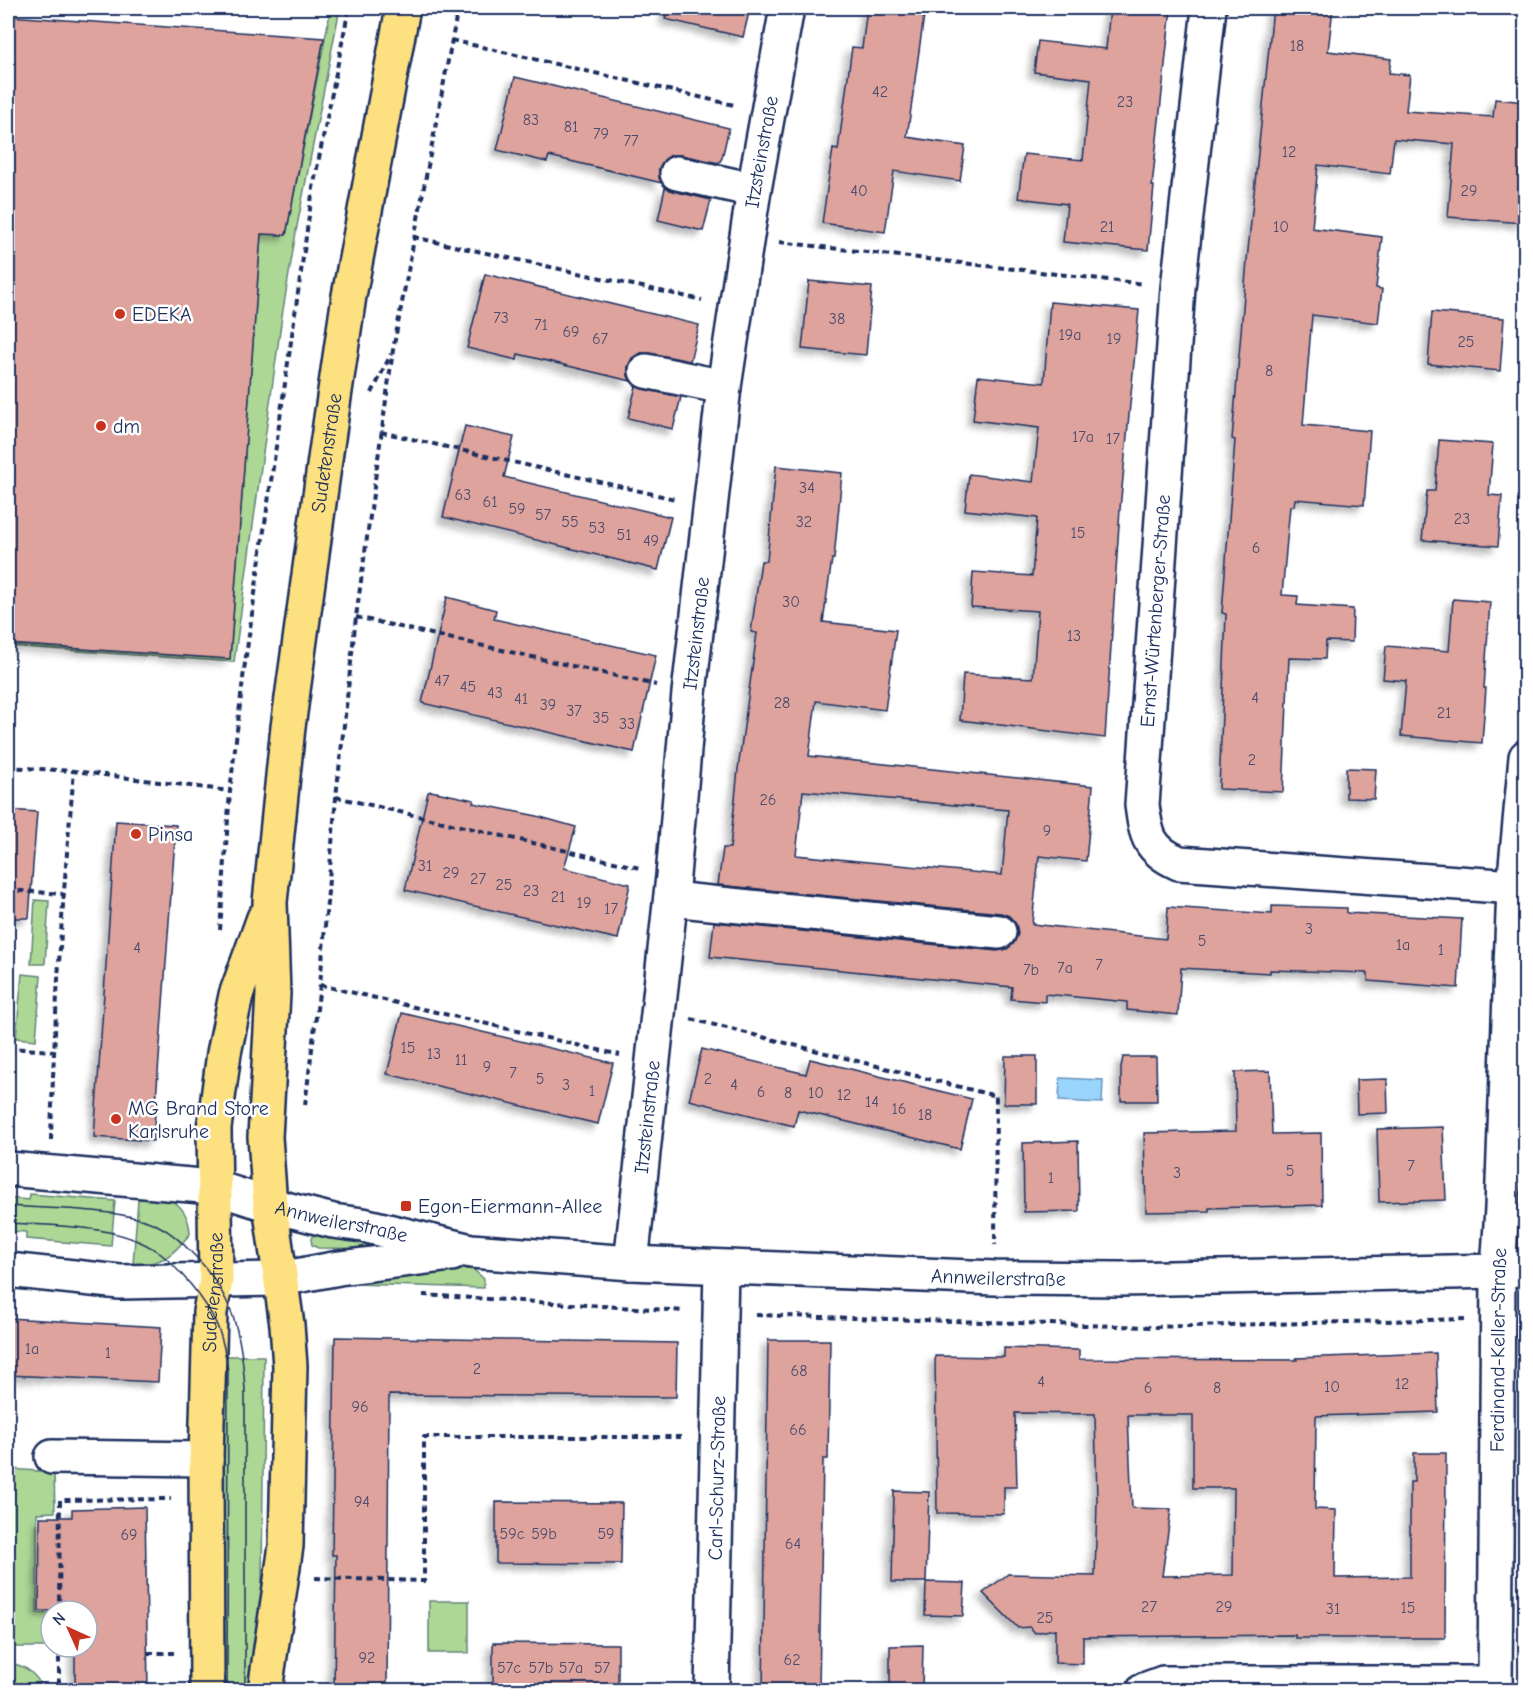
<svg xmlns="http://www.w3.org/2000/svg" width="1533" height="1698" font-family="'Comic Neue',sans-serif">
<defs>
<filter id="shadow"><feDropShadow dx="-5.5" dy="5.5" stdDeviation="3" flood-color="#0004"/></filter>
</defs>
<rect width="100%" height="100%" fill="#fff"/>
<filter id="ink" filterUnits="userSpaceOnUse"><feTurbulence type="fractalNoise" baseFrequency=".0167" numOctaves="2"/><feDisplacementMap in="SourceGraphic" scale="12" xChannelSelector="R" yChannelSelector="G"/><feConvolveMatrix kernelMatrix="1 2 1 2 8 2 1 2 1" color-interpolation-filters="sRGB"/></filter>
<g filter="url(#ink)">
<g fill="#acd795" stroke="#64837a" stroke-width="1.5">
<polygon points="331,8 340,8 297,226 282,316 234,662 8,646 8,644 230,659 261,234 286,235"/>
<polygon points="35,900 49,901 45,964 31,964"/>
<polygon points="22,974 41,976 36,1040 16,1038"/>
<path d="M139 1187C165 1195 189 1202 190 1234 172 1256 162 1265 133 1264Z"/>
<polygon points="30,1194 115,1201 111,1246 26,1239 26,1232 8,1231 8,1198 29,1200"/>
<polygon points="318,1233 390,1239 390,1249 318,1248 312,1245 311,1239 313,1235"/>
<polygon points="473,1269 484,1279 484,1288 354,1284 352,1278 386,1272"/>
<polygon points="221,1356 264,1356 262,1586 253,1690 219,1690"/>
<polygon points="1524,1380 1526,1381 1525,1690 1522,1690"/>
<polygon points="8,1469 54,1472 55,1512 37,1513 37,1613 51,1614 52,1647 8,1647"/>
<rect x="429" y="1601" width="40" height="52"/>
<path d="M8 1663C26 1665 36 1674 44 1690H8Z"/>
</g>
<polygon fill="#9ad6fb" stroke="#6793bc" stroke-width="1.5" points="1060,1078 1103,1080 1102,1103 1059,1101"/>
<g fill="#dda39c" stroke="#1b2f5e" stroke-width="1.5" fill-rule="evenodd" filter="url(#shadow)">
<polygon points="667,8 750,8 743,37 665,19"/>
<polygon points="867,8 925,8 907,137 965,146 960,181 894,171 885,232 822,223 833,149 838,150 852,47 862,48"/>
<polygon points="1110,8 1171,8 1152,186 1154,186 1148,250 1063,242 1067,204 1018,198 1024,154 1083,160 1091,79 1034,72 1038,41 1106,49"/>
<polygon points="1273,8 1333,8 1328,51 1391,59 1389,73 1410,75 1406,111 1493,117 1495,99 1526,102 1526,188 1522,223 1448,217 1454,144 1394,139 1390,174 1318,165 1312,228 1382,237 1376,288 1382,289 1378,323 1312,315 1303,425 1370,431 1364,505 1295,499 1294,506 1290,506 1282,595 1298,596 1297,605 1353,609 1352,642 1326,641 1325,659 1289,658 1283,792 1219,789 1226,614 1222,613 1235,440 1232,439 1247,260"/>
<polygon points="8,16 324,38 286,235 261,234 230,659 8,644"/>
<polygon points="515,77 729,128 722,158 719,163 681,155 671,155 664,160 659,168 659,178 662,183 549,156 547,162 497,150"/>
<polygon points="665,188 673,191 711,200 703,231 658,220"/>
<polygon points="485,274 699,325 690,361 650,353 640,353 632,358 628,367 628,376 631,381 518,354 517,360 467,348"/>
<polygon points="809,281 872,287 866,355 802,349"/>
<polygon points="1050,302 1139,310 1120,509 1105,738 960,720 963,674 1033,678 1038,611 971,607 973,572 1032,576 1037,518 965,510 969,474 1033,482 1039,428 973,420 978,376 1044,383"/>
<polygon points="1432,312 1504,318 1500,371 1428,364"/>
<polygon points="636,386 642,389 681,397 673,429 628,418"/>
<polygon points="465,426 514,437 504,477 671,517 658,570 443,517"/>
<polygon points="1439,440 1493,444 1489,495 1502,496 1498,546 1422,540 1427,491 1435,491"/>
<path d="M776 466 842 473 834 559H832L823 622 896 630 885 710 816 701 809 756 1093 786 1086 861 1039 856 1032 924 1166 939 1168 907 1272 914V906L1347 908V913L1462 919 1458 988 1368 981V973L1270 970V973L1181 968 1178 1015 1127 1010V1002L1045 994V1002L1011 999 1012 987 710 957 714 922 997 951 1007 949 1014 943 1018 934 1016 924 1009 916 1001 913 718 885 723 848H730L738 769 757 633 751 632 761 561H767ZM803 791 1008 810 1002 875 796 855Z"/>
<polygon points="447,597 496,610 494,619 656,655 634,752 422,703"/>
<polygon points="1453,599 1490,602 1484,688 1486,688 1482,743 1401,736 1406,681 1383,679 1386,646 1449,651"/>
<polygon points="1346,768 1376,769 1374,799 1346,798"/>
<polygon points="431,791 474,800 473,803 537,816 576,827 564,868 630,884 618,939 405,890 428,792"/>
<polygon points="8,810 37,812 29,918 8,918"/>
<polygon points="116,821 176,825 153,1141 94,1137"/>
<polygon points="402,1013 613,1063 598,1124 387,1074"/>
<polygon points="702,1049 806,1074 810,1059 972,1099 960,1149 798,1110 794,1126 689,1100"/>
<polygon points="1005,1056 1037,1056 1037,1104 1004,1104"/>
<polygon points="1123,1057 1156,1057 1157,1101 1121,1101 1121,1067"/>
<polygon points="1270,1071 1272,1134 1321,1133 1322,1205 1209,1208 1209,1211 1146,1212 1144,1133 1236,1131 1235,1072"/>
<polygon points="1387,1079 1388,1113 1357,1114 1356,1080"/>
<polygon points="1443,1127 1446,1200 1379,1202 1377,1129"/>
<polygon points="1078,1141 1079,1211 1024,1212 1023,1143"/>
<polygon points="8,1318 161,1327 158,1382 8,1375"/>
<polygon points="335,1337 677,1343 676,1397 389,1395 387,1690 334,1690 336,1555 332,1555"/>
<polygon points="768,1340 830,1340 828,1459 823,1459 819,1690 763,1690"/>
<path d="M1004 1348 1079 1350V1359L1297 1360 1296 1358 1436 1353 1438 1412 1316 1416 1315 1509 1336 1510 1335 1578 1410 1577V1482H1414V1453H1446L1445 1638H1295V1635L1083 1637V1664L1055 1663V1629L1035 1633 1030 1627 1018 1628 983 1593 1008 1574 1095 1576 1097 1502 1095 1414 1015 1413 1017 1487H1004V1514L937 1513 935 1356 1004 1357ZM1128 1415H1193V1488H1234L1233 1575 1162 1576 1171 1509 1132 1508Z"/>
<polygon points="894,1491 929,1492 926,1582 892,1582"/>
<polygon points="496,1502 622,1503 621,1564 496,1563"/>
<polygon points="145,1507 148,1690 75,1690 75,1647 87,1647 87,1611 39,1611 40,1517 72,1517 72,1509"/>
<polygon points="926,1582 965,1583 963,1616 925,1615"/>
<polygon points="493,1643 618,1644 618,1690 493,1690"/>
<polygon points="923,1645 922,1690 890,1690 890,1646"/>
</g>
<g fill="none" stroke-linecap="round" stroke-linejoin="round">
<defs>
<g id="minor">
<path d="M1209 8 1178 288 1142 805C1146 836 1149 850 1179 863L1514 887"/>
<polyline points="677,173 754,190"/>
<polyline points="646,371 724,387"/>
<polyline points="671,899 999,932"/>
<path id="s1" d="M8 1169 213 1187 270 1205 333 1221 363 1225 471 1251 631 1263 995 1278 1121 1279 1498 1271 1526 1268"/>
<path id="s2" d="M631 1263 673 876 689 693 724 387 754 190 787 8"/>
<polyline points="8,1270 120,1282 280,1279 339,1268 452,1254"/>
<polyline points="52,1457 206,1459"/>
<path id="s3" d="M712 1690 721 1268"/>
<polyline points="1144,1690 1163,1683 1495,1683"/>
<path id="s4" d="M1495 1690 1498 1271 1502 1208 1514 887 1526 757"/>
</g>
<g id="major">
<path id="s5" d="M207 1690 206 1459 210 1312 216 1281 214 1128 224 1053 236 995 264 918"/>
<path id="s6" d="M265 1690 286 1546 290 1366 287 1325 270 1205 265 1137 273 994 270 902 288 727 326 452 349 296 403 8"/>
</g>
</defs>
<use href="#minor" stroke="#1b2f5e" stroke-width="38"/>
<use href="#major" stroke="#1b2f5e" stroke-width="38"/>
<g stroke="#1b2f5e" stroke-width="4" stroke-dasharray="6 4.5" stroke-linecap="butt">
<polyline points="451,40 734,105"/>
<polyline points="413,237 702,300"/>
<polyline points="779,242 1144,284"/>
<polyline points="372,393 391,354"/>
<polyline points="381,432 675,499"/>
<polyline points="356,617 656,685"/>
<polyline points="8,767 74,771"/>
<polyline points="336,797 640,868"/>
<polyline points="8,890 63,894"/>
<polyline points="220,930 230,791 244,670 313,188 349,8"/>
<polyline points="320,985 620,1055"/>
<polyline points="691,1019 996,1096 995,1245"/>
<polyline points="8,1048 53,1051"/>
<polyline points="305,1105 320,985 336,797 356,617 393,350 458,8"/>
<path d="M51 1140C54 1016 63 894 74 771L230 791"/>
<polyline points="423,1295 685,1311"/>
<polyline points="756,1315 1150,1327 1465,1319"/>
<polyline points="315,1578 424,1581 424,1437 682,1437"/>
<polyline points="59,1611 60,1500 171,1499"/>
<polyline points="59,1647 59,1690"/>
<polyline points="59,1652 75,1652"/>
<polyline points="148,1653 174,1653"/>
</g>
<use href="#minor" stroke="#fff" stroke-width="33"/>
<use href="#major" stroke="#fde080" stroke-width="33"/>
<g stroke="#1b2f5e" stroke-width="1.5">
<path d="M8 1206C51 1209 102 1208 144 1220 161 1225 177 1237 189 1250 232 1291 242 1333 245 1390V1690"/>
<path d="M8 1223C54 1226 119 1224 158 1252 170 1260 181 1274 191 1285 215 1314 223 1333 228 1371L227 1690"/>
</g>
</g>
</g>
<g fill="#c8321e" stroke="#fff" stroke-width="2">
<circle cx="120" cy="314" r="6"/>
<circle cx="101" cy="426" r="6"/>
<circle cx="136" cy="834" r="6"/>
<circle cx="116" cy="1119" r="6"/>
<rect x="400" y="1200" width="12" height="12" rx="3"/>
</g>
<g text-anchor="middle" stroke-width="5" stroke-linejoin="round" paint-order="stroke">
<g font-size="16" fill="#4c4c6e">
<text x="1297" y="51">18</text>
<text x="880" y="97">42</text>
<text x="1125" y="107">23</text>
<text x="531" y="125">83</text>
<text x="571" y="132">81</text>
<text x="601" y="139">79</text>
<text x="631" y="146">77</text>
<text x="1289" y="157">12</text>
<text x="859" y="196">40</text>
<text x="1469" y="196">29</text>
<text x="1107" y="232">21</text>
<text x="1281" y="232">10</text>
<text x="501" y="323">73</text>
<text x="837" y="324">38</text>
<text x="541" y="330">71</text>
<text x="571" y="337">69</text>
<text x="1070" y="340">19a</text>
<text x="600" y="344">67</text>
<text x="1114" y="344">19</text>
<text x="1466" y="347">25</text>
<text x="1269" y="376">8</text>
<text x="1083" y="442">17a</text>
<text x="1113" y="444">17</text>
<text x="807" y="493">34</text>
<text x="463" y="500">63</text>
<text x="490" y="507">61</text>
<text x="517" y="514">59</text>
<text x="543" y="520">57</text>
<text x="1462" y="524">23</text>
<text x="570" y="527">55</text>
<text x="804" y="527">32</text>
<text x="597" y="533">53</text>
<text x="1078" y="538">15</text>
<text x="624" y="540">51</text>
<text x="651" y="546">49</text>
<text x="1256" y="553">6</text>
<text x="791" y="607">30</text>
<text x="1074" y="641">13</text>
<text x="442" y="686">47</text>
<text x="468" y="692">45</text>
<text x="495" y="698">43</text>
<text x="1255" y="703">4</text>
<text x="521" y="704">41</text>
<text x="782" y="708">28</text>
<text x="548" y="710">39</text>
<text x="574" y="716">37</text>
<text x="1444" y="718">21</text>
<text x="601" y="723">35</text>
<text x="627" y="729">33</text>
<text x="1252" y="765">2</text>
<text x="768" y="805">26</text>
<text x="1047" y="836">9</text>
<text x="425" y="871">31</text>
<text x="451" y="878">29</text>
<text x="478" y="884">27</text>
<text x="504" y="890">25</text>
<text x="531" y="896">23</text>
<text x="558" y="902">21</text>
<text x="584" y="908">19</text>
<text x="611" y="914">17</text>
<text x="1309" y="934">3</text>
<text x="1202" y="946">5</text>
<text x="1403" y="950">1a</text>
<text x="137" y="953">4</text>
<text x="1441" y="955">1</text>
<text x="1099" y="970">7</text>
<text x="1065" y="973">7a</text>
<text x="1031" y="975">7b</text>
<text x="408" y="1053">15</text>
<text x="434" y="1059">13</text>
<text x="461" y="1065">11</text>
<text x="487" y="1072">9</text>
<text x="513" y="1078">7</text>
<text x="540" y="1084">5</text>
<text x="708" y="1084">2</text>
<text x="566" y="1090">3</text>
<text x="734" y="1090">4</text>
<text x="592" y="1096">1</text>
<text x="761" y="1097">6</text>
<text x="788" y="1098">8</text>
<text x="816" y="1098">10</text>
<text x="844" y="1100">12</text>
<text x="872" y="1107">14</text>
<text x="899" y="1114">16</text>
<text x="925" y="1120">18</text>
<text x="1411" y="1171">7</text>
<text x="1290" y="1176">5</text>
<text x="1177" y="1178">3</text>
<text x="1051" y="1183">1</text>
<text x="32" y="1354">1a</text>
<text x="108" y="1358">1</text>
<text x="477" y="1374">2</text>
<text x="799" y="1376">68</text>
<text x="1041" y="1387">4</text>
<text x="1402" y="1389">12</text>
<text x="1332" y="1392">10</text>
<text x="1148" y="1393">6</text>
<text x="1217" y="1393">8</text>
<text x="360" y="1412">96</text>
<text x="798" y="1435">66</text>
<text x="362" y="1507">94</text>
<text x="512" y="1539">59c</text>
<text x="544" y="1539">59b</text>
<text x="606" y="1539">59</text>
<text x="129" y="1540">69</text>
<text x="793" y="1549">64</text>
<text x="1149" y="1612">27</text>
<text x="1224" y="1612">29</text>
<text x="1408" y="1613">15</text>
<text x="1333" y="1614">31</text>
<text x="1045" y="1623">25</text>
<text x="367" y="1663">92</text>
<text x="792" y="1665">62</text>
<text x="509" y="1673">57c</text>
<text x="541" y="1673">57b</text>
<text x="571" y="1673">57a</text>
<text x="602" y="1673">57</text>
</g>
<g font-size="20" fill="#1b2f5e" stroke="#fff">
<text dy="7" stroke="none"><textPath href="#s2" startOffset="1119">Itzsteinstraße</textPath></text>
<text dy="7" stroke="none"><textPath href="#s6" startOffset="1244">Sudetenstraße</textPath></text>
<text transform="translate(1155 611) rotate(-86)" y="7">Ernst-Würtenberger-Straße</text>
<text dy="7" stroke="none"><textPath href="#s2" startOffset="633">Itzsteinstraße</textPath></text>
<text dy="7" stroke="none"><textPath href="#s2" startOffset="147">Itzsteinstraße</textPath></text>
<text dy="7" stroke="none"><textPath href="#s1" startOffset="339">Annweilerstraße</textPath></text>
<text dy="7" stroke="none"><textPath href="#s1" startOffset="1000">Annweilerstraße</textPath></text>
<text dy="7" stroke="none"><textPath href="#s5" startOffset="398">Sudetenstraße</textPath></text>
<text dy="7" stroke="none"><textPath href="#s4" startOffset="340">Ferdinand-Keller-Straße</textPath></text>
<text dy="7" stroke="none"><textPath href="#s3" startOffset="212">Carl-Schurz-Straße</textPath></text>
</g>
<g font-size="20" fill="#1b2f5e" stroke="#fff" text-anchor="start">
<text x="132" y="321">EDEKA</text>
<text x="113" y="433">dm</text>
<text x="148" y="841">Pinsa</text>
<text x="128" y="1115">MG Brand Store<tspan x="128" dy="23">Karlsruhe</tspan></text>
<text x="418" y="1213">Egon-Eiermann-Allee</text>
</g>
</g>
<rect width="1533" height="1698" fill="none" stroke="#fff" stroke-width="30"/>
<rect x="15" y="15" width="1503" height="1668" fill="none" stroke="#1b2f5e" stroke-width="2" filter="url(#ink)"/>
<g transform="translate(69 1629) rotate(315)"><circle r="28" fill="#ffffff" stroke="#a4acbf" stroke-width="1.5"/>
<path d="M0-4.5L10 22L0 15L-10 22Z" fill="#c8321e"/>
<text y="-9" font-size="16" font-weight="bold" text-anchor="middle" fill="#1b2f5e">N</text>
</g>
</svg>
